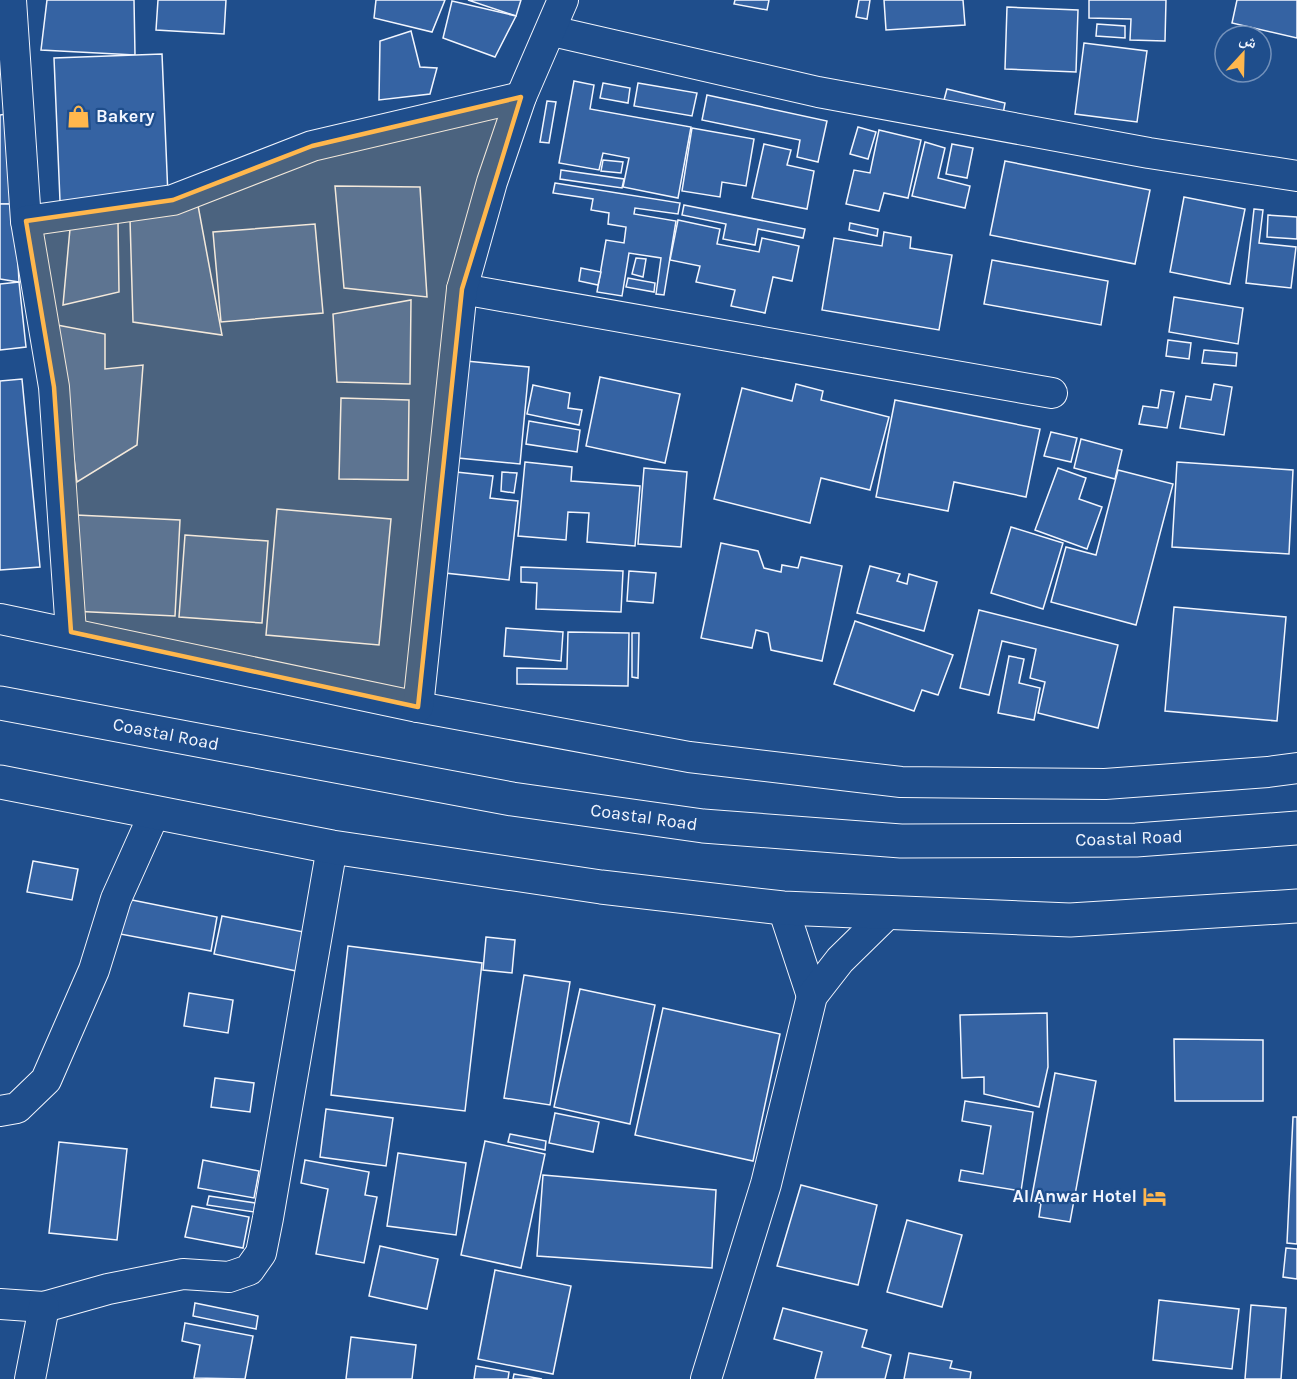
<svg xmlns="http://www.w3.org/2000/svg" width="1297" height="1379" font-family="Karla,'Noto Naskh Arabic',sans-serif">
<rect width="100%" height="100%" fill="#1f4e8c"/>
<g fill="#3563a3" stroke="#f2f6ff" stroke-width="1.5">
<polygon points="47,0 134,0 135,55 41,50"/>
<polygon points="158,0 226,0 224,34 156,30"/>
<polygon points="376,0 445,0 432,32 374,18"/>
<polygon points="468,0 521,0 516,16"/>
<polygon points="735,0 769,0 767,10 734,4"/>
<polygon points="859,0 870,0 867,19 856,17"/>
<polygon points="884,0 963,0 965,25 886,30"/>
<polygon points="1089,0 1166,0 1165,41 1130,40 1131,19 1089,18"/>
<polygon points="1237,0 1297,0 1297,38 1232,23"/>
<polygon points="452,1 516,16 495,57 443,38"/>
<polygon points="1007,7 1078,10 1076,72 1005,69"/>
<polygon points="1097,24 1125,26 1125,38 1096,36"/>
<polygon points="411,31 420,67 437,68 430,94 379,100 380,41"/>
<polygon points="1084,43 1147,51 1137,122 1075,114"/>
<polygon points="162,54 168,196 60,201 54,58"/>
<polygon points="574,81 594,85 590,109 691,127 678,198 623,187 629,158 603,153 599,170 559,163"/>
<polygon points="603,83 630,88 628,103 600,98"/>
<polygon points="638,83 697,93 692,116 634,106"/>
<polygon points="947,89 1005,103 1003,114 944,100"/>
<polygon points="707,95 827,121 818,162 797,157 800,140 702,120"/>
<polygon points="547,101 556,102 549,143 540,142"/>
<polygon points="6,114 15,204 0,204 0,115"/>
<polygon points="858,127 876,132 868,159 850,154"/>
<polygon points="692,128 754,139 746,186 722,182 720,197 682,191"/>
<polygon points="879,130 921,140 908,198 884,193 879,211 846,204 854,170 870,173"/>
<polygon points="925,142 945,148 938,178 970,186 965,208 912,196"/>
<polygon points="764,144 791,150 787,165 814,171 807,209 752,198"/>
<polygon points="952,144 973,148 967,178 946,174"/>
<polygon points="603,160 623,162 621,173 601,171"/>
<polygon points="1005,161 1150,190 1135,264 990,235"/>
<polygon points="561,170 624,179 622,188 560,179"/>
<polygon points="555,183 680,203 678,214 635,208 634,214 676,221 664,295 656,294 661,258 629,253 622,296 597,292 606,240 624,243 626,227 608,224 609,213 591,210 593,199 553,193"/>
<polygon points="335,186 420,187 427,297 344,288"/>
<polygon points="1184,197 1245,209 1230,284 1170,272"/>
<polygon points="197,200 222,335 133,322 130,219"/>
<polygon points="0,204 15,204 19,282 0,279"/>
<polygon points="684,205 805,229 803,238 758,229 755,245 723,239 726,224 682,215"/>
<polygon points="1254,209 1263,210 1259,243 1296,247 1291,288 1246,283"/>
<polygon points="1268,215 1297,217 1297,239 1267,237"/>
<polygon points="71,218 118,222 119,292 63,305"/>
<polygon points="678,220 720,229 717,244 759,252 762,238 799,246 792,281 773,277 765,313 731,306 735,290 696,282 700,266 670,260"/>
<polygon points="850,223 878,229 877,236 849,230"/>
<polygon points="315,224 323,313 221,322 213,232"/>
<polygon points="884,232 911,237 910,248 952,255 939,330 822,310 834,238 882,246"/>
<polygon points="636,258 646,259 643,277 632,274"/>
<polygon points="992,260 1108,281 1101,325 984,304"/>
<polygon points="581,268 601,272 598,285 579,281"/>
<polygon points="628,278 655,283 654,292 626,287"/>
<polygon points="19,282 26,347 0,350 0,284"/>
<polygon points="1174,297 1243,308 1238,344 1169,332"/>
<polygon points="411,300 410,384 337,382 333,314"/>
<polygon points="57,325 105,334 105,369 143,365 137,445 77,482"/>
<polygon points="1168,340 1191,343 1189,359 1166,356"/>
<polygon points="1204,350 1237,353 1236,366 1202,363"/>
<polygon points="466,361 529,367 520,464 458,458"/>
<polygon points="600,377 680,394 665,463 586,446"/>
<polygon points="22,379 40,567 0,570 0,381"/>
<polygon points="796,384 823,391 821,400 889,417 870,490 821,478 810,523 714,499 742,388 792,401"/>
<polygon points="1214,384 1232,387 1224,435 1180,428 1186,396 1211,400"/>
<polygon points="533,385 570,393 568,408 582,410 579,425 527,414"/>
<polygon points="1161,390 1174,392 1167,428 1139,424 1143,406 1158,408"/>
<polygon points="341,398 409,400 408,480 339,479"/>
<polygon points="895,400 1040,429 1026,497 954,482 948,511 876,497"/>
<polygon points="529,421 580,430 577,452 526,444"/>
<polygon points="1051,432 1077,438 1071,462 1044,456"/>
<polygon points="1081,439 1122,450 1115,479 1074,468"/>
<polygon points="525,462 572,467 571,481 640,486 635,546 587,542 589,513 568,512 566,540 518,536"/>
<polygon points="1177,462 1293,470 1289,554 1172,547"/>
<polygon points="644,468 687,472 681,547 638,544"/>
<polygon points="1058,468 1086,478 1079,499 1102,507 1087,549 1035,530"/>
<polygon points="1118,470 1173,484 1136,625 1051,602 1066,547 1096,555"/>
<polygon points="456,472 493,476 490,498 518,501 509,580 445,573"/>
<polygon points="502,472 517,473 514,493 501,491"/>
<polygon points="277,509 391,519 379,645 266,635"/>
<polygon points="76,515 180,520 175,616 71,611"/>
<polygon points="1011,527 1063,543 1043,609 991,593"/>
<polygon points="185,535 268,541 262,623 179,617"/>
<polygon points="721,543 758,551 764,568 781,572 782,565 798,568 801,557 842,566 822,661 771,650 768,633 756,630 752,648 701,638"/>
<polygon points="870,566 900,574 897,581 907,584 909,574 937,582 924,631 857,613"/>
<polygon points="521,567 623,571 621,612 536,609 537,583 521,582"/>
<polygon points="629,571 656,573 653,603 627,601"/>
<polygon points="1174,607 1286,617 1277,721 1165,711"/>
<polygon points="979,610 1118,645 1098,728 1038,713 1045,682 1030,678 1036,649 1002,641 989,695 960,688"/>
<polygon points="855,621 953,655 938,695 922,690 914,711 834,684"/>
<polygon points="506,628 563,632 561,661 504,656"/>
<polygon points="568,632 629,633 628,686 517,684 517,668 567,669"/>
<polygon points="632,633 639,633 638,678 632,677"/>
<polygon points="1009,656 1024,659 1019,683 1040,688 1034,720 998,713"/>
<polygon points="33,861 78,869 72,900 27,892"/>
<polygon points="127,899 217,917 211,951 120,934"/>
<polygon points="222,916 314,934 306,973 214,954"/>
<polygon points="486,937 515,940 512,973 483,970"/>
<polygon points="348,946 482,963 465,1111 331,1095"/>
<polygon points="524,975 570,982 550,1105 504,1098"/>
<polygon points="580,989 655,1005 630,1124 554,1107"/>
<polygon points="189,993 233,1000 228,1033 184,1026"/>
<polygon points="663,1008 780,1034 753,1161 635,1135"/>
<polygon points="1047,1013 1048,1067 1039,1107 984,1094 984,1077 962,1078 960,1015"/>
<polygon points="1174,1039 1263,1040 1263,1101 1175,1101"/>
<polygon points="1055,1073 1096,1081 1070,1222 1039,1217 1041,1203 1031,1201"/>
<polygon points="215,1078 254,1083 250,1112 211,1107"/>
<polygon points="965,1101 1033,1112 1021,1191 959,1181 961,1170 983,1174 991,1126 962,1121"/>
<polygon points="326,1109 393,1118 386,1166 320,1157"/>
<polygon points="555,1113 599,1122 593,1152 549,1143"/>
<polygon points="1293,1117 1297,1117 1297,1244 1287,1243"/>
<polygon points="510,1134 546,1141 545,1150 508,1142"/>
<polygon points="485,1141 545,1154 521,1268 461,1255"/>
<polygon points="59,1142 127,1149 117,1240 49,1233"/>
<polygon points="398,1153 466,1163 456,1235 387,1226"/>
<polygon points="203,1160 259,1171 254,1198 198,1188"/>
<polygon points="305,1160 369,1172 365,1195 377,1197 364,1263 316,1254 328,1189 301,1183"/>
<polygon points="543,1175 716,1190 712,1268 537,1256"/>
<polygon points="801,1185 877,1205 858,1285 777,1266"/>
<polygon points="209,1196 255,1203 254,1212 207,1205"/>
<polygon points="192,1206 249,1217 243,1248 185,1237"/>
<polygon points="907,1220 962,1235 942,1307 887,1292"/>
<polygon points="380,1246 438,1259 427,1309 369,1296"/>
<polygon points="1286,1248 1297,1249 1297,1279 1283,1277"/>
<polygon points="495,1270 571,1286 553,1374 478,1359"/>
<polygon points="1159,1300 1239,1309 1232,1369 1153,1360"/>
<polygon points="195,1303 258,1316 256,1329 193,1316"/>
<polygon points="1251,1305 1286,1308 1281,1379 1245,1379"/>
<polygon points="783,1308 867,1330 862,1347 891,1355 885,1379 815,1379 822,1352 774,1339"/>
<polygon points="185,1323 253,1336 245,1379 194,1378 200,1345 182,1341"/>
<polygon points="351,1337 416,1345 412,1379 346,1379"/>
<polygon points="909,1353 952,1361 950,1368 971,1372 970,1379 904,1379"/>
<polygon points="476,1366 509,1372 508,1379 474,1379"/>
<polygon points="514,1374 542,1379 513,1379"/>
</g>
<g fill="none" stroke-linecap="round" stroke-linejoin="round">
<defs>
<g id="street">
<polyline points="11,0 26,221 54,387 71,632"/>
<polyline points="552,31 818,92 1149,153 1297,176"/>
<polyline points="26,221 173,200 312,146 521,97"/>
<polyline points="462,289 1052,393"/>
<polyline points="0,619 418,707 689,757 901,782 1105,784 1268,772 1297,768"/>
<polyline points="418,707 462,289 492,182 521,97 563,0"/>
<polyline points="783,908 812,996"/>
<polyline points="0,1111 17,1108 46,1080 94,970 116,899 155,812"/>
<polyline points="0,1304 44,1307 108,1289 183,1274 229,1277 249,1270 261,1253 268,1218 332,847"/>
<polyline points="30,1379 44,1307"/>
<polyline points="706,1379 766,1184 812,996 840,960 889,912"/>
</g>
<g id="highway">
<polyline points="0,703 512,799 703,826 901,841 1136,840 1297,828"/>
<polyline points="0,782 332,847 601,887 783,908 1070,920 1297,906"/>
</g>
</defs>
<use href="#street" stroke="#f2f6ff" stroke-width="32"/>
<use href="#highway" stroke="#f2f6ff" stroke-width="35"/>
<use href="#street" stroke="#1f4e8c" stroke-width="30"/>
<use href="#highway" stroke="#1f4e8c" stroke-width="33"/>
</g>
<path fill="#ffb74d" fill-opacity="0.2" stroke="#ffb74d" stroke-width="4.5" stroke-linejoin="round" d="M521 97 462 289 418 707 71 632 54 387 26 221 173 200 312 146Z"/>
<defs>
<symbol id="shop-bare" viewBox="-9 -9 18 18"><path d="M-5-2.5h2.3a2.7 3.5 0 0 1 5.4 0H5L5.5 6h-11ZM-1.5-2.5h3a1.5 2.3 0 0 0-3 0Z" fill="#ffb74d" stroke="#1f4e8c" stroke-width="2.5" paint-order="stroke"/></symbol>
<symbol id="hotel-bare" viewBox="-9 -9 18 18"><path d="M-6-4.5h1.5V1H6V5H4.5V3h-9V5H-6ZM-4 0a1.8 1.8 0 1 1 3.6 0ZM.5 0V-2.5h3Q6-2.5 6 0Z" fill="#ffb74d" stroke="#1f4e8c" stroke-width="2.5" paint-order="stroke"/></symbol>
</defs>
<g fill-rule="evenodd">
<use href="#shop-bare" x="62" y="100" width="33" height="33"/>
<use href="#hotel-bare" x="1138" y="1180" width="33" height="33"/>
</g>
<g text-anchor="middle" stroke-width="4.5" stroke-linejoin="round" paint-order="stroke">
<g font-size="18" font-weight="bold" fill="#f2f6ff" stroke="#1f4e8c" text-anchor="start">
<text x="96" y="122">Bakery</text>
<text x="1137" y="1202" text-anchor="end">Al Anwar Hotel</text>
</g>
<g font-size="18" fill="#f2f6ff" stroke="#1f4e8c">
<text transform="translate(166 734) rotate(11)" y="6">Coastal Road</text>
<text transform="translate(644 817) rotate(8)" y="6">Coastal Road</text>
<text transform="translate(1129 838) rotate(-2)" y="6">Coastal Road</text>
</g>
</g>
<g transform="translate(1243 54) rotate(22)"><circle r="28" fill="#1f4e8c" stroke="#7391ba" stroke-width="1.5"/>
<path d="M0-4.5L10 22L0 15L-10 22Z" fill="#ffb74d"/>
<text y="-9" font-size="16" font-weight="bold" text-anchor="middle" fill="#f2f6ff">ش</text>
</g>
</svg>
